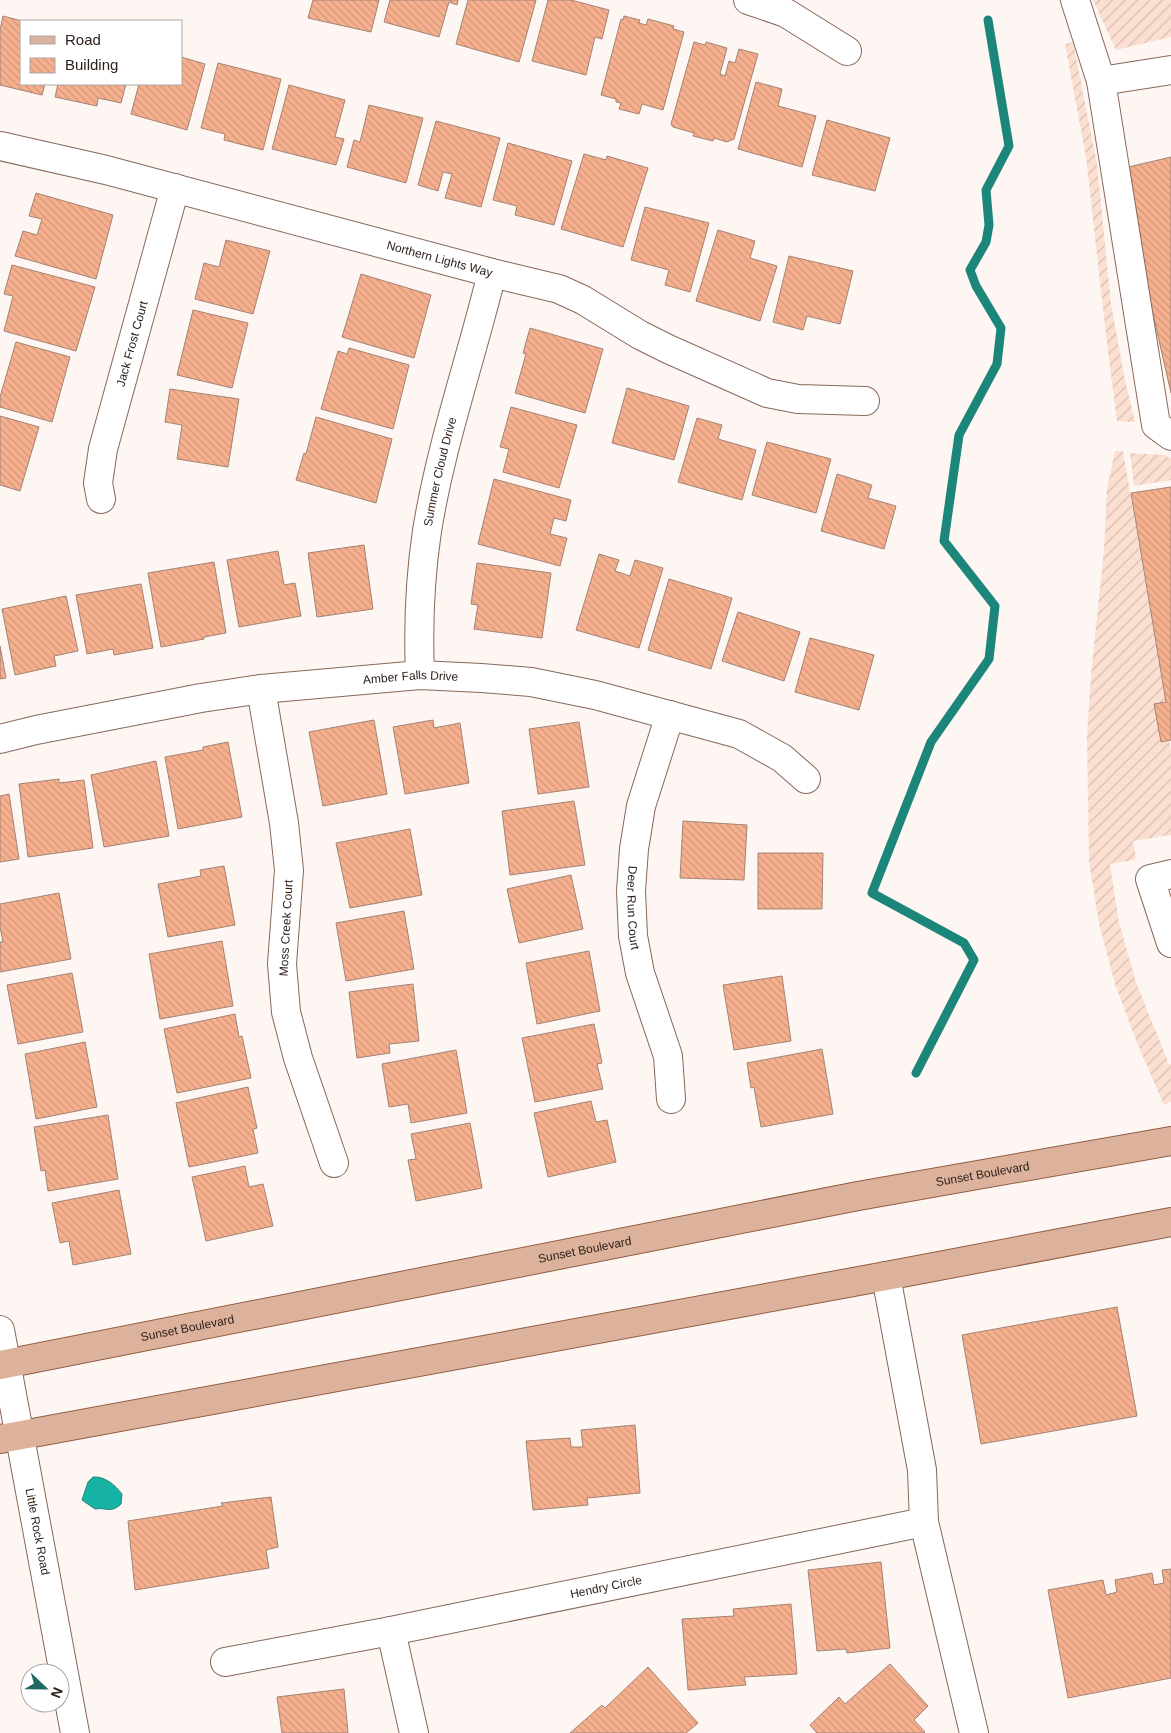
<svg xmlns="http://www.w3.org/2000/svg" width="1171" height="1733" font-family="Helvetica,sans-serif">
<defs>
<pattern id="garden-furrows" width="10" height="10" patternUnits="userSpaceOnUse" patternTransform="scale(1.25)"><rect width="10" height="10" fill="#fbdfd1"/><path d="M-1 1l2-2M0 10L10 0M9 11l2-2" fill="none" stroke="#d7bfb3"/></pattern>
<pattern id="building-back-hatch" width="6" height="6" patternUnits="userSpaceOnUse" patternTransform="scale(1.25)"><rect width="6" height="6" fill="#f6b08e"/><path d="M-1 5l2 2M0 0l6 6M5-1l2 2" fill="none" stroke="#d3977a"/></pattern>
</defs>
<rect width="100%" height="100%" fill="#fef6f3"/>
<g fill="url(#garden-furrows)">
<polygon points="1093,0 1171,0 1171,37 1116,50"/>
<polygon points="1073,42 1097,164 1111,304 1125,380 1135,422 1117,421 1107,344 1086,157 1065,44"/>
<polygon points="1115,451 1123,451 1166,702 1154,704 1161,742 1169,740 1171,749 1171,835 1133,841 1136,857 1134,860 1110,864 1119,923 1137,985 1169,1064 1171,1064 1171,1102 1164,1105 1137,1043 1115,984 1099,924 1089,861 1087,737 1091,675 1104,550 1107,488"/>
<polygon points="1130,453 1164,455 1171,458 1171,480 1134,486"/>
</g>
<path fill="#16b2a4" stroke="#1d867b" d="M93 1477C105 1476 115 1485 122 1494L121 1504C110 1514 107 1507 95 1509L82 1500 88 1482Z"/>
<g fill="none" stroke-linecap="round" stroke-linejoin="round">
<polyline stroke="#1d867b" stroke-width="9" points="916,1073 974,960 964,943 872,893 931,742 989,659 995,606 944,541 959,435 997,364 1001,328 976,286 970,270 986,242 989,225 986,190 1009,146 988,20"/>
</g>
<g fill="url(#building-back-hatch)" stroke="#a38374">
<polygon points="313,0 379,0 371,32 308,18"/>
<polygon points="390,0 458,0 457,5 449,2 439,37 384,22"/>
<polygon points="468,0 536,0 519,62 456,44"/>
<polygon points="548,0 571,0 609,10 602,39 595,37 586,75 532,61"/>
<polygon points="3,16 22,21 21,84 45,84 42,95 0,85 0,30"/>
<polygon points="624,16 640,20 639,23 646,25 648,19 674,26 673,29 684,32 663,110 642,104 639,114 619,109 621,103 616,102 616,99 601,95 621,19 623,20"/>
<polygon points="694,42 705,45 706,42 727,48 720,74 725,76 729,61 735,63 739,49 758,54 734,139 727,142 714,138 713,141 693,136 694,133 673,127 671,124"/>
<polygon points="181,57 205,64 187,130 131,114 139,84 181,84"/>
<polygon points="218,63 281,79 263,150 224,140 225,134 201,128"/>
<polygon points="756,82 782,89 778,106 816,116 802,167 738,149"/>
<polygon points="58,84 126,84 121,103 98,98 97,106 55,97"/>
<polygon points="289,85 345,100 335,137 344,139 336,165 272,149"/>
<polygon points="369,105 423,118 406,183 347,167 354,140 360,142"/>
<polygon points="827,120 890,138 875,191 812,175"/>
<polygon points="436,121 500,138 481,207 445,198 452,174 443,172 438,191 418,185"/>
<polygon points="508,143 572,161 554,225 515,215 517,206 493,200"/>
<polygon points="584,154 606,160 607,156 648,168 623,247 561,229"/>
<polygon points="1171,157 1171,393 1120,169"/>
<polygon points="36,193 113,215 96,279 15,256 23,231 37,235 42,219 29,216"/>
<polygon points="645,207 709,223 690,292 665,285 669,270 631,260"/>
<polygon points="718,230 755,241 750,258 777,266 760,321 696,301"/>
<polygon points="226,240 270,251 253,314 195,299 204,263 219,267"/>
<polygon points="789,256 853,271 840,324 807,316 803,330 773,322"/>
<polygon points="12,265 95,287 76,351 4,331 13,296 4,294"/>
<polygon points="361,274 431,295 414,358 342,337"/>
<polygon points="193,310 248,323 232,388 177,375"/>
<polygon points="530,328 603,349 585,413 515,393 526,354 523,353"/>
<polygon points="16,342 70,357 52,422 0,407 0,397"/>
<polygon points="349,348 409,365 393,429 321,409 338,351 347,354"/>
<polygon points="627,388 689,406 674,460 612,443"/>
<polygon points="170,389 239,399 228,467 177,459 182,425 165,422"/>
<polygon points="511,407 577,425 559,488 503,472 509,449 500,447"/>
<polygon points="0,416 39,427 20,491 0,485"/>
<polygon points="316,417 392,439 376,503 296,480 304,453 306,454"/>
<polygon points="697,418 722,425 718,439 756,450 742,500 678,482"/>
<polygon points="767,442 831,459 816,513 752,495"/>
<polygon points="837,474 872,485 868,498 896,506 884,549 821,531"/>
<polygon points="494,479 571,500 566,521 554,518 550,534 567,538 560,566 478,544"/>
<polygon points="1171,487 1171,740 1161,742 1154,704 1166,702 1131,493"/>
<polygon points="364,545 373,609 317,617 308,553"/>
<polygon points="278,551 284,585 295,583 301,616 239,627 227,560"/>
<polygon points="599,554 619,560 615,571 630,576 635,560 663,568 639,648 576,630"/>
<polygon points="214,562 226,633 204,637 204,639 161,647 148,573"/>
<polygon points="477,563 551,573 542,638 474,629 478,605 471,604"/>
<polygon points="669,579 732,598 711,669 648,650"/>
<polygon points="141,584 153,648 114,655 113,649 87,654 76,595"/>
<polygon points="66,596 78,651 54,656 56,666 15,675 2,609"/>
<polygon points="738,612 800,632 784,681 722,661"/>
<polygon points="810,638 874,655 859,710 795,692"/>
<polygon points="0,646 6,678 0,679"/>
<polygon points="374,720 387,794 323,806 309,732"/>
<polygon points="433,720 434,728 460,723 469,783 405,794 393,727"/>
<polygon points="579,722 589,787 538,794 529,729"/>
<polygon points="228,742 242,817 178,829 165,757 203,750 203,747"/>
<polygon points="156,761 169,836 104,847 91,775"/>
<polygon points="59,779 59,783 84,780 93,848 28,857 19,784"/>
<polygon points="9,794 19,859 0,862 0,796"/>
<polygon points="574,801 585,865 510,875 502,811"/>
<polygon points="683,821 747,825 744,880 680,878"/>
<polygon points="410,829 422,895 350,908 336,843"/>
<polygon points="758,853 823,853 822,909 758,909"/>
<polygon points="224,866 235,925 168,937 158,884 201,876 200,870"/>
<polygon points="571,875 583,929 519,943 507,889"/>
<polygon points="59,893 71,959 0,972 0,942 3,942 0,927 0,904"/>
<polygon points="404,911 414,969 346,981 336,923"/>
<polygon points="222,941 233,1006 160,1019 149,954"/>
<polygon points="589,951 600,1011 537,1024 526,963"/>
<polygon points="72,973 83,1032 18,1044 7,985"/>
<polygon points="782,976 791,1041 734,1050 723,985"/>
<polygon points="413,984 419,1041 389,1044 390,1053 357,1058 349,992"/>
<polygon points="235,1014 239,1037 242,1036 251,1078 177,1093 164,1029"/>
<polygon points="594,1024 602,1063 597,1064 603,1089 535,1102 522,1038"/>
<polygon points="85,1042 97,1107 36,1119 25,1054"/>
<polygon points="822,1049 833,1114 761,1127 754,1087 751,1088 747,1063"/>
<polygon points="456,1050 467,1113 411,1123 408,1104 389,1107 382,1064"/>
<polygon points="248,1087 257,1128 253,1129 258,1153 189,1167 176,1103"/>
<polygon points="591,1101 596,1122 607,1120 616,1162 548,1177 534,1113"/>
<polygon points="108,1115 118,1179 48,1191 45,1170 41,1171 34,1127"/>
<polygon points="470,1123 482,1188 416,1201 408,1160 416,1159 411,1134"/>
<polygon points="245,1166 249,1187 263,1184 273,1226 206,1241 192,1177"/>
<polygon points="119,1190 131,1254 73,1265 69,1241 60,1243 52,1203"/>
<polygon points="1117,1307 1137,1416 981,1444 962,1335"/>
<polygon points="635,1425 640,1493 587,1498 588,1505 533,1510 526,1441 570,1438 571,1447 583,1447 581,1430"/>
<polygon points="271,1497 278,1547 266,1550 269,1568 135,1590 128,1521 223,1506 221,1503"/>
<polygon points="881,1562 890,1648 847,1653 846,1649 817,1651 808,1570"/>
<polygon points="1171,1569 1171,1678 1068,1698 1048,1590 1103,1580 1106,1595 1117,1592 1115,1580 1152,1573 1154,1585 1164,1583 1162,1570"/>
<polygon points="791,1604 797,1674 744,1677 746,1685 688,1690 682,1619 734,1616 733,1609"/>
<polygon points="890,1664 928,1706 914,1720 925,1732 924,1733 817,1733 810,1725 839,1697 845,1704"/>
<polygon points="648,1667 698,1723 686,1733 570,1733 602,1705 605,1708"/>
<polygon points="344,1689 348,1733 282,1733 277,1697"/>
</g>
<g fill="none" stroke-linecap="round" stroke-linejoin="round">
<defs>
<g id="minor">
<polyline points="748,0 786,13 847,51"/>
<polyline points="1075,0 1101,81"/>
<polyline points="1171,70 1101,81 1156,425 1171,436"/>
<path id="s1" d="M0 146 106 170 492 273 559 289 583 300 640 335 668 349 767 393 798 399 865 401"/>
<path id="s2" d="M101 499 98 483 103 449 175 188"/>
<path id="s3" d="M420 675C418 628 420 578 427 531 441 444 471 359 492 273"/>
<polyline points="261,689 284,823 289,870 282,964 286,1012 298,1058 334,1163"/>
<path id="s4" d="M670 715 641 806 634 849 631 891 633 936 640 973 668 1056 671 1099"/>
<path id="s5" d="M0 739 36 730 201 698 261 689 420 675 481 678 531 682 595 695 739 734 782 758 806 779"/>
<polyline points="1171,874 1150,879 1171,943"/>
<polyline points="886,1276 922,1470 924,1522 974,1733"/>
<path id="s6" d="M0 1330 75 1733"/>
<polyline points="225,1662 391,1631"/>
<path id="s7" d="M414 1733 391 1631 924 1522"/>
</g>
<g id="major">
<path id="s8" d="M0 1365 858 1196 1171 1141"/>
<polyline points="0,1439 886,1276 1171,1222"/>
</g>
</defs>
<use href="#minor" stroke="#876859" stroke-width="30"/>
<use href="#major" stroke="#915e45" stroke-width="30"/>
<use href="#minor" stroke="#fff" stroke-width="28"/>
<use href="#major" stroke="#ddb29d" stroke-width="28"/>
</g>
<g text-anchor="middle" stroke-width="4" stroke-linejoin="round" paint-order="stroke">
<g font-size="12" fill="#2e211b" stroke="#fff">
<text dy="4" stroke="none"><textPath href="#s1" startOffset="454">Northern Lights Way</textPath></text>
<text dy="4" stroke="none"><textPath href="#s2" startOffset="160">Jack Frost Court</textPath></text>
<text dy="4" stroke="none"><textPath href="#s3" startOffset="205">Summer Cloud Drive</textPath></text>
<text dy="4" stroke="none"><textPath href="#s5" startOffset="416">Amber Falls Drive</textPath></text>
<text dy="4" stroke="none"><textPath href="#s4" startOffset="198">Deer Run Court</textPath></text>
<text transform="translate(286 928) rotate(-87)" y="4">Moss Creek Court</text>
<text dy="4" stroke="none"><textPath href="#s8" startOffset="1001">Sunset Boulevard</textPath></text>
<text dy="4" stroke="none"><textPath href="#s8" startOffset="596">Sunset Boulevard</textPath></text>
<text dy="4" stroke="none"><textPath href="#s8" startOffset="191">Sunset Boulevard</textPath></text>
<text dy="4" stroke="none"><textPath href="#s6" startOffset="205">Little Rock Road</textPath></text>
<text dy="4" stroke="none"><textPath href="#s7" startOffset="324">Hendry Circle</textPath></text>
</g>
</g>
<rect x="20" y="20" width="162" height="65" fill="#ffffff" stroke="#aba6a4"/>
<rect x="30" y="36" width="25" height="8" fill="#ddb29d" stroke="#aba6a4"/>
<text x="65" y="45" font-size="15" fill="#2e211b">Road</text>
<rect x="30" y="58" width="25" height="15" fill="url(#building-back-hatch)" stroke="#aba6a4"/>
<text x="65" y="70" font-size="15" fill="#2e211b">Building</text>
<g transform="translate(45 1688) rotate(112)"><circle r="24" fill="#ffffff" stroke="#aba6a4"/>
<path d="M0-4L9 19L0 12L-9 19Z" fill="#216a62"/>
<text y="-8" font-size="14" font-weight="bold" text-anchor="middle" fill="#2e211b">N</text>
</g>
</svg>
